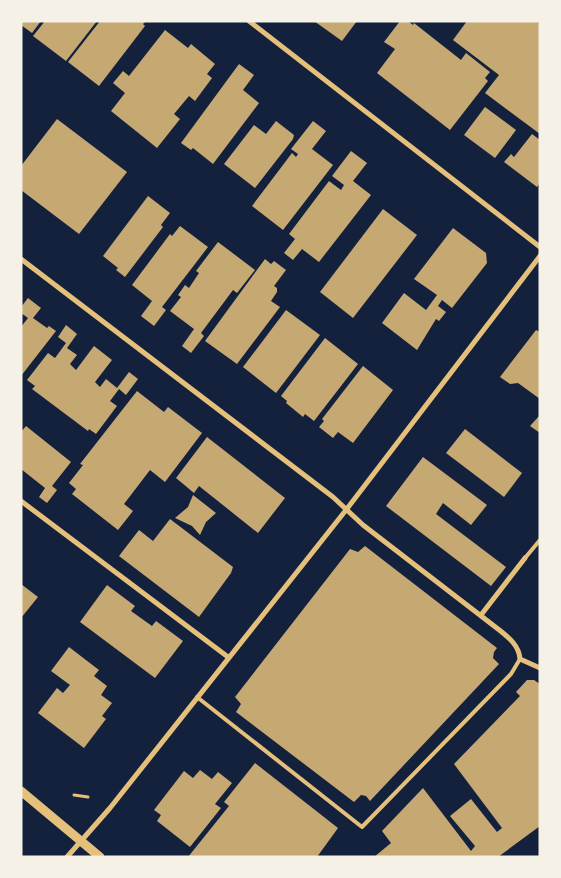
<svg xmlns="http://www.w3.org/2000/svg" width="561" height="878" font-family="Spectral,serif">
<rect width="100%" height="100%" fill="#14213d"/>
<g fill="#c6a872">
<polygon points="21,21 41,21 32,33 21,25"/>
<polygon points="45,21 97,21 66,61 33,36"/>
<polygon points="100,21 146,21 143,24 145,26 99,86 68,62"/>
<polygon points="314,21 357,21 342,41"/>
<polygon points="400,21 408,21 413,25 414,23 461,60 466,53 490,72 485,78 488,81 450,130 377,73 395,49 384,42"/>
<polygon points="467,21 537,21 540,25 540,134 485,93 499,75 453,40"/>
<polygon points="165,30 188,48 191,44 215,64 207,74 212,78 195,101 189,96 174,114 180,119 157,148 111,111 125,93 113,83 123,71 129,76"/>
<polygon points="239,64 254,75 243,90 259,103 213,164 193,148 191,150 181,143"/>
<polygon points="485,107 516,130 495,158 464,135"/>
<polygon points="57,119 127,172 79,234 21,190 21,166"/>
<polygon points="276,121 294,135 293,139 255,188 224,164 254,125 266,134"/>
<polygon points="313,121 326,131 312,149 333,165 283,230 252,206 292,153 296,157 298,154 291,149"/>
<polygon points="532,134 540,140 540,183 537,187 504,162 511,154 514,157"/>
<polygon points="351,151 367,163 353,181 371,195 319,262 302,249 293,260 284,253 295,239 289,234 329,181 341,190 344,185 332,176"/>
<polygon points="148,196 170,213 161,225 163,227 125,277 116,270 118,268 103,256"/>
<polygon points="383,209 417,235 353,318 320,292"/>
<polygon points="180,226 208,247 162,307 166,310 154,326 141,316 152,301 132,285 170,234 172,236"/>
<polygon points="453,228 486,253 487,263 452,308 442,300 438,306 446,312 439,321 436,319 417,350 382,323 404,293 426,310 437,295 414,279"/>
<polygon points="218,242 255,270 237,293 233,290 201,333 204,336 191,353 182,346 194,329 170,311 181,297 178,295 185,285 189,288 199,273 196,271"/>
<polygon points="265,259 271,264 274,261 286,270 274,286 277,288 277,292 271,301 280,307 237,364 205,341"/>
<polygon points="28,298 41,308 33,318 47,328 49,326 56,331 21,376 21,327 28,318 21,313 21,307"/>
<polygon points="286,310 320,335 276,393 243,367"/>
<polygon points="66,325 77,334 67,348 77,355 70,364 76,370 94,346 112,360 95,382 100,387 106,379 117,388 129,372 138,379 126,395 119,389 110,401 117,406 96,434 89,429 88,431 32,389 35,386 27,380 48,353 55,358 66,343 58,337"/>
<polygon points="536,330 540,332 540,399 518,383 510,384 500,377"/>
<polygon points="325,338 358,364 314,421 305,414 303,417 286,403 287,401 281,396"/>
<polygon points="363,366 393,390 353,443 338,432 333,438 319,427 324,421 322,419"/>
<polygon points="137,391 164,412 168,407 202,433 165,482 150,470 124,504 133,511 118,530 72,494 76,489 69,483 83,465 80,464"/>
<polygon points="540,415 540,433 530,426"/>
<polygon points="26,426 71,462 52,486 57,490 47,503 39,497 45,488 21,469 21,432"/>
<polygon points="465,429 522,473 504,497 446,453"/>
<polygon points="207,437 285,498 258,533 199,486 194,493 176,478"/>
<polygon points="423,457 487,505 471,525 443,503 436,514 506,567 491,586 386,506"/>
<polygon points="193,495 216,513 206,522 200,535 192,526 175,518 188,507"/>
<polygon points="170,519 233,567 231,573 199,617 119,556 139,530 153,541"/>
<polygon points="365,546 497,648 494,652 493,658 499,664 370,801 366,796 361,795 354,802 236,712 241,704 235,697 350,549 358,552"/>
<polygon points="21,584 38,597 21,618"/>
<polygon points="107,585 135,606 131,611 152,626 156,621 183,641 155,678 80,622"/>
<polygon points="69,647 99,670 94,676 107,686 101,695 112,703 102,716 106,719 84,748 38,713 57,688 63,693 70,685 51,671"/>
<polygon points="527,680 534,680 540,684 540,826 498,857 374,857 391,843 382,831 423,788 471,851 475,846 450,816 471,799 497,832 502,828 454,764 520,696 516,692"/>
<polygon points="255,763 338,828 317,857 188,857 229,806 224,802"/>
<polygon points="200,770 212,779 218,772 232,783 215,804 221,808 190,847 157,821 161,815 154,810 184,771 193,778"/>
</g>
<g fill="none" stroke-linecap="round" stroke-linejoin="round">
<polyline stroke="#e5c07b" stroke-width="3" points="74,795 88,797"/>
<g stroke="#e5c07b" stroke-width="4">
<polyline points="525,558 540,540"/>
<polyline points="197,697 362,827 511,674 520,659"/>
</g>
<g stroke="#e5c07b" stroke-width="5">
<polyline points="249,21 540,247"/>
<path d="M21 259 333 497 363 525 498 629C508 637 519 645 520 659L540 668"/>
<polyline points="21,501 228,657"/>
<polyline points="481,615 525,558"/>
<polyline points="67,857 110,808 346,510 540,256"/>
</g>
<polyline stroke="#e5c07b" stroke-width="9" points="21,791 100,857"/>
</g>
<rect width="561" height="878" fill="none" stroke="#f6f1e7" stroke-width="45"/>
</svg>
